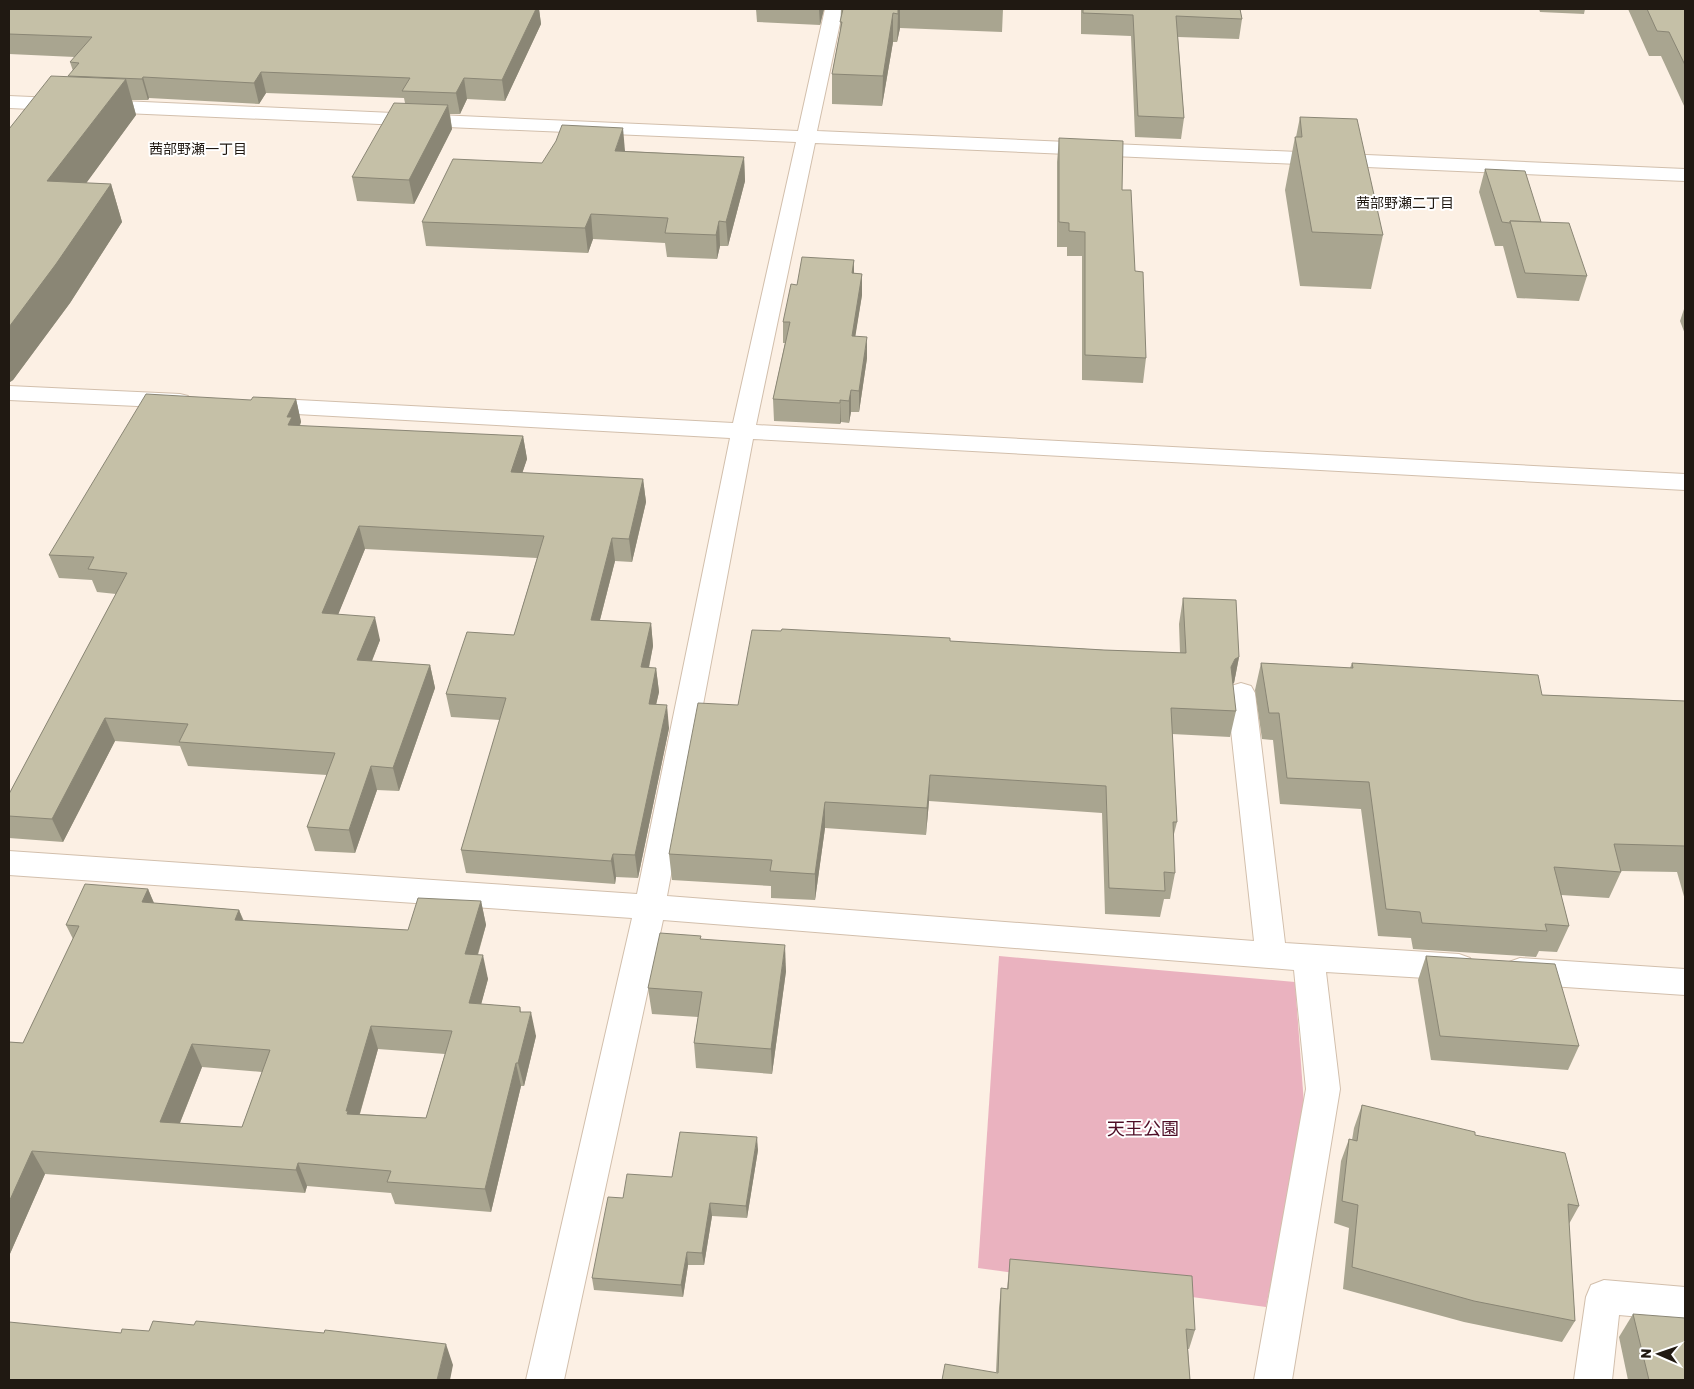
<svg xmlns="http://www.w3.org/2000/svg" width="1694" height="1389" font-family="Rubik,'Noto Sans JP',sans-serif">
<rect width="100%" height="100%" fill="#fcf0e4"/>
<polygon fill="#eab2bf" points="999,956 1295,982 1305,1118 1266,1307 978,1268"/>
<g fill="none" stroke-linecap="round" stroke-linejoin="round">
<defs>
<g id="street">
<polygon points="825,9 843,9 817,131 1685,169 1685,181 815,143 756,425 1685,474 1685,490 753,439 667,896 1254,941 1227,693 1231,686 1241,683 1251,686 1255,693 1285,943 1459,954 1470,958 1475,967 1470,976 1459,980 1326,972 1340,1089 1292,1380 1254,1380 1306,1089 1294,970 663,920 564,1380 526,1380 632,918 9,875 9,851 637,894 730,438 260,412 252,410 248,405 252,400 260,398 733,423 796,142 9,108 9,96 798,131"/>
<polygon points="9,386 180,394 188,396 192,401 188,406 180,408 9,400"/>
<polygon points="1520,958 1685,969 1685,995 1520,984 1509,980 1504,971 1509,962"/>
<polygon points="1604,1280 1685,1287 1685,1321 1619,1315 1612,1380 1574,1380 1586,1297 1591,1285"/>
</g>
</defs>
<use href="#street" stroke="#d2bfac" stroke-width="2"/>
<use href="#street" fill="#fff" fill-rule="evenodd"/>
</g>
<g fill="#a9a590" fill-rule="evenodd">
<polygon points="9,9 539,9 541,24 505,101 467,99 460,114 450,114 452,129 414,204 357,201 352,177 405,103 404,98 266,93 259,104 149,98 148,100 132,100 136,115 86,183 111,184 122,222 70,303 13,380 10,382 9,381 9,129 69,77 73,71 70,62 75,57 9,54"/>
<polygon points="756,9 824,9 820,25 757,22"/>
<polygon points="841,9 1003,9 1002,32 900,28 897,42 893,42 882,106 832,104 832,74 840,31"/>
<polygon points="1081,9 1240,9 1242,19 1239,39 1178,37 1184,118 1181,139 1135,137 1131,36 1081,34"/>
<polygon points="1539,9 1585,9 1584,14 1540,12"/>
<polygon points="1628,9 1685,9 1685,108 1661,56 1649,56"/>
<polygon points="1300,117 1383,235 1371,289 1300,286 1285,190 1295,137 1296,137"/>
<polygon points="1059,138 1122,190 1135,271 1146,358 1143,383 1082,380 1082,256 1067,256 1067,247 1057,247 1057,162"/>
<polygon points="625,151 744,157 745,181 728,246 720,246 717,259 667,257 665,243 593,239 588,253 426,246 422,222 542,163"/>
<polygon points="1485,169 1541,222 1587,276 1579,301 1517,298 1503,246 1495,246 1479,192"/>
<polygon points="854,260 854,273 862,274 862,295 855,336 867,358 859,412 851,412 849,423 841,422 840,424 774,421 773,399 785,343 783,343 783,322 797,285"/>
<polygon points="1685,306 1685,334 1680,321"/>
<polygon points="296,399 301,422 300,426 523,436 527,459 522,473 643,479 646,502 632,562 615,561 600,620 651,623 653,646 649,668 656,668 659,692 656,704 669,728 638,878 616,877 615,884 466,873 461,850 500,720 451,717 446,694 514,635 537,558 365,549 338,614 380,640 372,661 430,665 435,688 399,791 377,790 355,853 315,851 307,827 327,775 188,766 180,746 115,741 63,842 9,838 9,794 116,594 97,592 92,580 59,578 49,555 251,400"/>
<polygon points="1183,598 1239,657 1234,683 1232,684 1236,711 1230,737 1172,734 1177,822 1173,838 1175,873 1170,899 1164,899 1160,917 1105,914 1102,813 929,801 926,835 825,828 815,900 771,898 771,886 672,880 669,854 738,705 950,641 1104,650 1180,653 1179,624"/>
<polygon points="1261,663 1350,668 1352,663 1542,695 1685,701 1685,900 1677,872 1621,871 1621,872 1609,898 1561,895 1569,926 1557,952 1539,951 1536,957 1413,949 1411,938 1378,936 1361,809 1280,804 1273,740 1262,739 1255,690"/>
<path d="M148 889 154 903 239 910 244 921 408 930 481 901 486 925 478 955 488 979 481 1004 520 1007 521 1012 536 1036 524 1086H521L491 1212 395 1204 391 1193 307 1186 305 1193 45 1174 9 1256V1042L23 1043 73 939 66 925ZM378 1049 445 1054 426 1118 360 1114ZM202 1067 262 1072 242 1127 180 1123Z"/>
<polygon points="701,939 786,971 772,1074 696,1068 694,1043 698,1017 652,1014 648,988"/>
<polygon points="1426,956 1579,1046 1568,1070 1431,1060 1418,980"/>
<polygon points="1362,1105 1475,1135 1579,1206 1569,1224 1575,1321 1562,1342 1464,1322 1343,1289 1349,1228 1334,1223 1341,1161 1349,1139 1352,1140 1354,1128"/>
<polygon points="758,1150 747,1218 712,1216 704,1265 688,1265 683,1297 594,1290 592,1278 623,1198 672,1177"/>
<polygon points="1010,1259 1195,1330 1189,1349 1188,1349 1190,1380 996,1372 999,1308 1001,1288 1007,1289"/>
<polygon points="1633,1314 1685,1380 1628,1380 1619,1337"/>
</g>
<g fill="#8a8675">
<polygon points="536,9 539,9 541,24 505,101 502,80"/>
<polygon points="819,9 824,9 820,25"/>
<polygon points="898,9 900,9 900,28 897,42 898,14"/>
<polygon points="893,13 893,42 882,106 883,76"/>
<polygon points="261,72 266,93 259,104 254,83"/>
<polygon points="143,77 149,98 148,100 142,79"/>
<polygon points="464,78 467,99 460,114 456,93"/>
<polygon points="126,79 136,115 60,219 47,181"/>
<polygon points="448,105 452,129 414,204 409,180"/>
<polygon points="623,128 625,151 615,151"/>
<polygon points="744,157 745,181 728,246 726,222"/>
<polygon points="111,184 122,222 70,303 13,380 10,382 9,379 9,327"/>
<polygon points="591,214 593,239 588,253 585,228"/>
<polygon points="719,221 720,246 717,259 716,235"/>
<polygon points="854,260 854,281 852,273"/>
<polygon points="862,274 862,295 852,357 852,336"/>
<polygon points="867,337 867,358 859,412 859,391"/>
<polygon points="851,390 851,412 849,423 849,401"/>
<polygon points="296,399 301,422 296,433 288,425 287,417"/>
<polygon points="840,400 841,422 840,424"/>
<polygon points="523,436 527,459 515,495 511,472"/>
<polygon points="643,479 646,502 632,562 629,539"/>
<polygon points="359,526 365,549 329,637 322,613"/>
<polygon points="612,538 615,561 594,643 591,620"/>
<polygon points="375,617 380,640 363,683 357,660"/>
<polygon points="651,623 653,646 644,691 641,667"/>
<polygon points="1239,657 1234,683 1229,685 1231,667 1235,659"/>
<polygon points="430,665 435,688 399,791 393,768"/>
<polygon points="656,668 659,692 651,727 649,704"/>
<polygon points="667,705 669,728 638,878 635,855"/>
<polygon points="105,718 115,741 63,842 52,819"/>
<polygon points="371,766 377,790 355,853 349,830"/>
<polygon points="930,775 929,801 926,835 927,808"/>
<polygon points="825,802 825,828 815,900 815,874"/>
<polygon points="613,854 616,877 615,884 611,861"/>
<polygon points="148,889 158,913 142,902"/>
<polygon points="481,901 486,925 471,977 465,954"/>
<polygon points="239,910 248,934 235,920"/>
<polygon points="785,945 786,971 772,1074 771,1049"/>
<polygon points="483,955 488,979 475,1027 469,1003"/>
<polygon points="531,1012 536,1036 524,1086 518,1063"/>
<polygon points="371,1026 378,1049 355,1130 346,1111"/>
<polygon points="192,1044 202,1067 171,1145 160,1122"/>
<polygon points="516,1063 521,1086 491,1212 485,1189"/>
<polygon points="757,1137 758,1150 747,1218 746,1206"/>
<polygon points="32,1151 45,1174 9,1256 9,1202"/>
<polygon points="298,1163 307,1186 305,1193 296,1170"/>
<polygon points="710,1203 712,1216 704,1265 702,1253"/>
<polygon points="687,1252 688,1265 683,1297 681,1285"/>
<polygon points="446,1344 453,1365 450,1380 437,1380"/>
</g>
<g fill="#c5c0a7" stroke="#8a8675" fill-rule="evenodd">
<polygon points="9,9 536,9 502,80 464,78 456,93 402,91 410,78 261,72 254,83 143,77 142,79 68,76 79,63 70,62 92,37 9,34"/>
<polygon points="843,9 898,9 898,14 893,13 883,76 832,74 842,22 840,22"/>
<polygon points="1083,9 1240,9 1242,19 1176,16 1184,118 1138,116 1133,15 1083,13"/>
<polygon points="1647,9 1685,9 1685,65 1669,32 1657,31"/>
<polygon points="51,76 126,79 47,181 111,184 56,264 9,327 9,129"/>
<polygon points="394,103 448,105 409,180 352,177"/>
<polygon points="1300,117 1357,119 1383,235 1312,232 1295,137 1302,137"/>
<polygon points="562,125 623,128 615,151 744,157 726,222 719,221 716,235 665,233 668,218 591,214 585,228 422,222 453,159 542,163 556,141"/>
<polygon points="1059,138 1123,141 1122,190 1131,190 1135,271 1143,272 1146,358 1085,355 1085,232 1069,231 1069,223 1059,222"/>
<polygon points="1485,169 1525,171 1541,222 1510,221 1510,223 1502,222"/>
<polygon points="1510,221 1569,223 1587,276 1525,273"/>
<polygon points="802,257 854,260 852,273 862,274 852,336 867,337 859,391 851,390 849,401 840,400 840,403 773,399 790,322 783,322 791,284 797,285"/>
<polygon points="146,394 251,400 253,397 296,399 287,417 292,417 288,425 523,436 511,472 643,479 629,539 612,538 591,620 651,623 641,667 656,668 649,704 667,705 635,855 613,854 611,861 461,850 506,698 446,694 467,632 514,635 544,536 359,526 322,613 375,617 357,660 430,665 393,768 371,766 349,830 307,827 335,753 179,742 188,724 105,718 52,819 9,816 9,794 127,573 88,569 94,557 49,555"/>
<polygon points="1183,598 1236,600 1239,657 1235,659 1231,667 1236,711 1171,708 1177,822 1173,822 1175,873 1164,872 1165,891 1109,888 1106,786 930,775 927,808 825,802 815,874 770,871 772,860 669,854 698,703 738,705 752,630 781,631 782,629 950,638 950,641 1104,650 1186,653"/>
<polygon points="1261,663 1353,668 1352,663 1538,675 1542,695 1685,701 1685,846 1614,844 1621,872 1554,867 1569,926 1545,924 1547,931 1422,923 1420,912 1386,909 1369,782 1287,778 1279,713 1269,713"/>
<path d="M85 884 148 889 142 902 239 910 235 920 408 930 418 898 481 901 465 954 483 955 469 1003 520 1007V1012H531L518 1063H516L485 1189 387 1182 391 1171 298 1163 296 1170 32 1151 9 1202V1042L23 1043 79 926 66 925ZM371 1026 452 1031 426 1118 347 1114 348 1111H346ZM192 1044 270 1050 242 1127 160 1122Z"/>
<polygon points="660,933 701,936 700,939 785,945 771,1049 694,1043 702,992 648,988"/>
<polygon points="1426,956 1555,964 1579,1046 1440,1036"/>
<polygon points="1362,1105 1475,1132 1475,1135 1565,1153 1579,1206 1568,1204 1575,1321 1474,1301 1352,1267 1358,1205 1342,1201 1349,1139 1357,1141"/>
<polygon points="680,1132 757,1137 746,1206 710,1203 702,1253 687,1252 681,1285 592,1278 608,1197 623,1198 627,1174 672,1177"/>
<polygon points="1010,1259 1192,1276 1195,1330 1186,1329 1190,1380 942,1380 945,1364 998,1373 1001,1288 1008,1289"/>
<polygon points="1633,1314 1685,1318 1685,1380 1649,1380"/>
<polygon points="153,1321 194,1325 196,1321 324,1333 325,1330 446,1344 437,1380 9,1380 9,1322 121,1333 122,1329 149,1331"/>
</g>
<g text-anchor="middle" stroke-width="4" stroke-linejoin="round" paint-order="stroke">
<g font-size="14" fill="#201912" stroke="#fff">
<text x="198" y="154">茜部野瀬一丁目</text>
<text x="1405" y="208">茜部野瀬二丁目</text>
</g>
<g font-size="18" fill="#4e0d25" stroke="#fff">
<text x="1143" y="1135">天王公園</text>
</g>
</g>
<rect width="1694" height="1389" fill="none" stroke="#201912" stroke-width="20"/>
<g transform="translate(1659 1354) rotate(272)" stroke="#ffffff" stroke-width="4" paint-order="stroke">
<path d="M0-4L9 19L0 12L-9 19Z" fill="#201912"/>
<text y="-8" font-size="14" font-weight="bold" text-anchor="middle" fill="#201912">N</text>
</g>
</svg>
